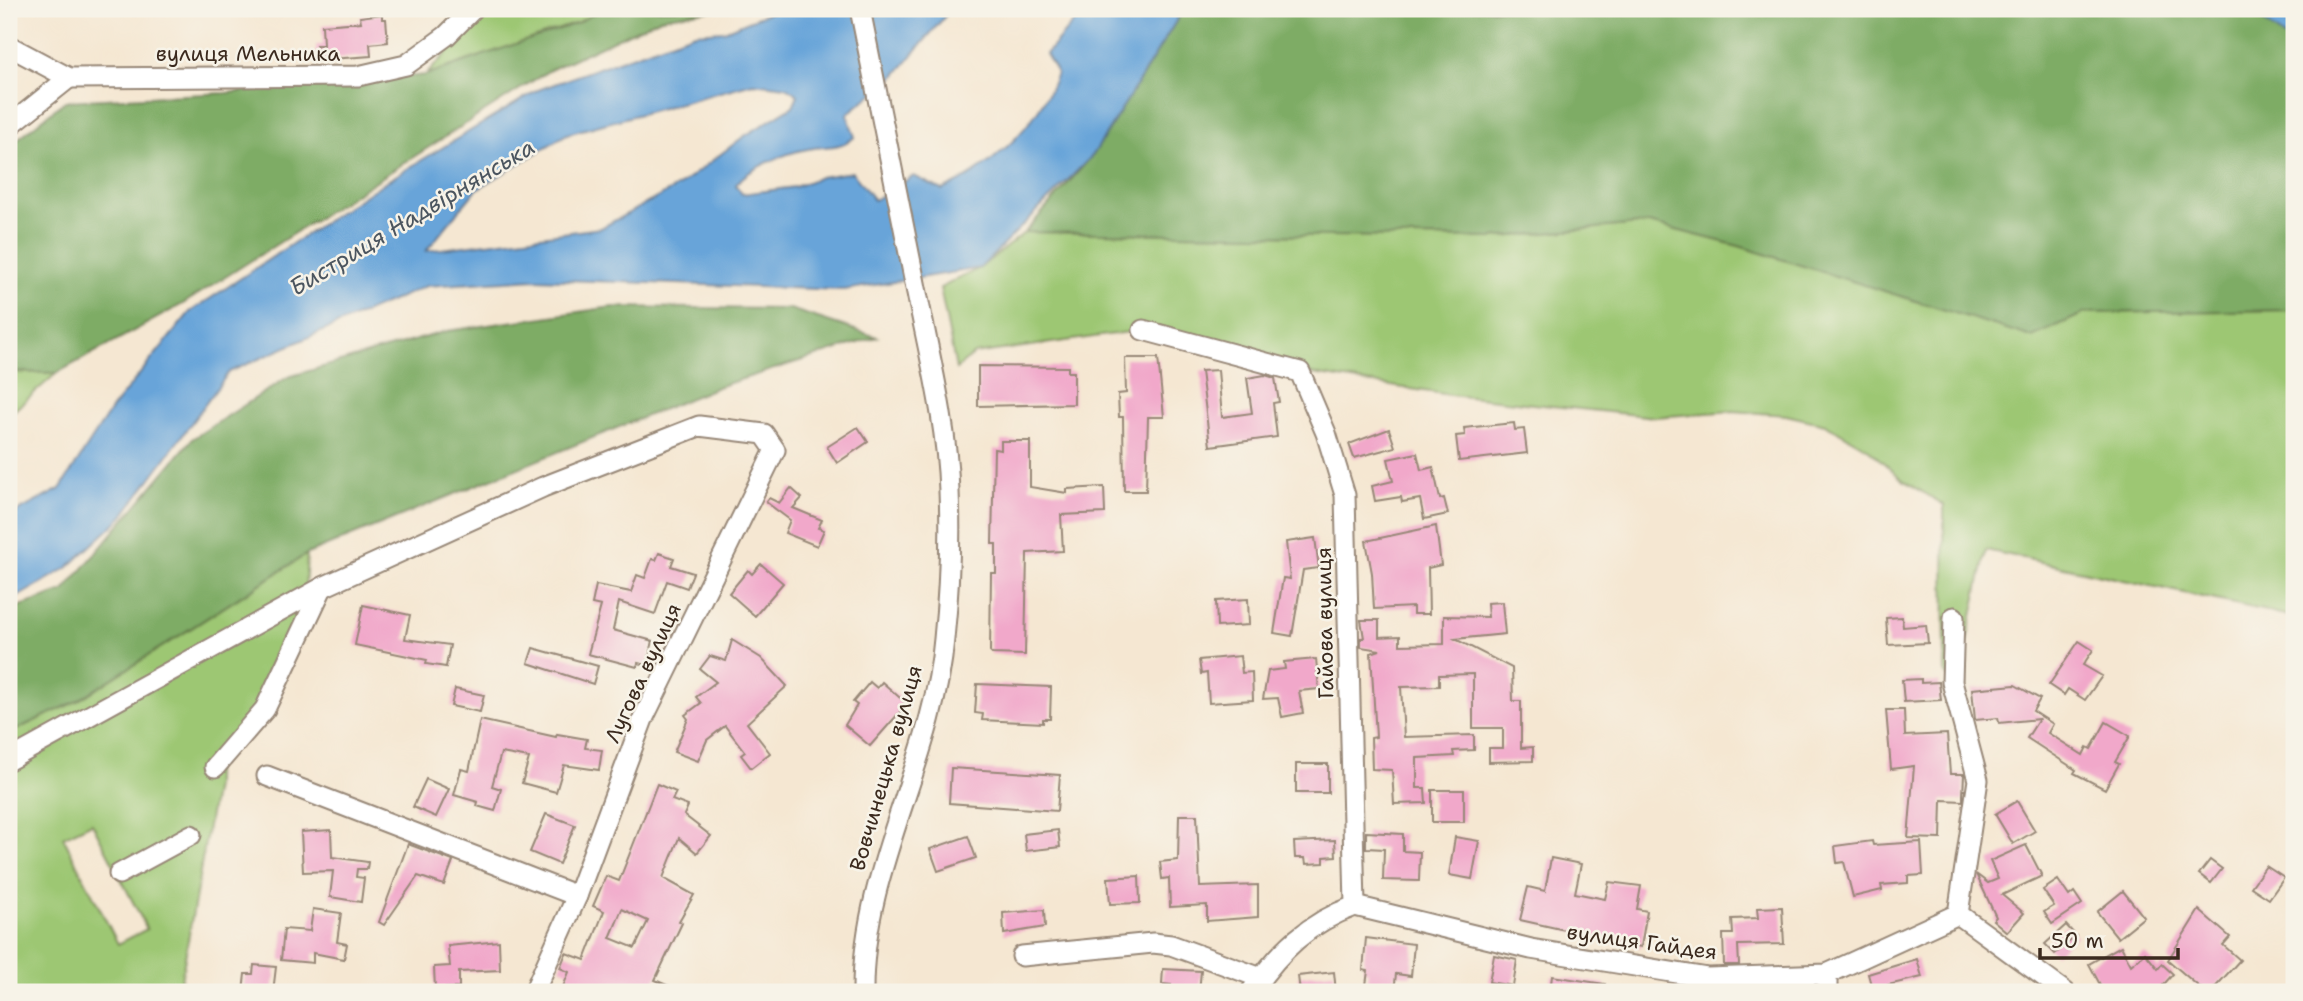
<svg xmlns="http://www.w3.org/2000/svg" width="2303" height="1001" font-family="'Shantell Sans',sans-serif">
<rect width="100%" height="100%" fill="#f7f3e8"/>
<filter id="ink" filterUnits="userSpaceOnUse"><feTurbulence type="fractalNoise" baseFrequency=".0143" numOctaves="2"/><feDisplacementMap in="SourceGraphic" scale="14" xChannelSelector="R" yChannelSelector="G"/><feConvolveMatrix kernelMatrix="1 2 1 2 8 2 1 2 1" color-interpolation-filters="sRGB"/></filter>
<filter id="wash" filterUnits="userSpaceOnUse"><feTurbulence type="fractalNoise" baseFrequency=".00686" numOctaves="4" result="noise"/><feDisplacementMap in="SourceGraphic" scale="28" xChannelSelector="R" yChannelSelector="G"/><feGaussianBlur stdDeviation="1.57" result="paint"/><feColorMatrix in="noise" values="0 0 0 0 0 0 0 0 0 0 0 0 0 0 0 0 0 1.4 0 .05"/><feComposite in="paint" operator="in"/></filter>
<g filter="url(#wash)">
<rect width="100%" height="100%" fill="#f5e7d2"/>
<g fill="#9dc773" stroke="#6c7848" stroke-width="2" fill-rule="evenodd">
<polygon points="487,9 602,9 577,23 426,75"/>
<polygon points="1649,223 1739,246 2032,337 2085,313 2294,310 2294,617 1986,550 1958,683 1945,674 1944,505 1903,480 1867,448 1825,424 1786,415 1733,411 1655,417 1450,395 1300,372 1143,330 974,354 956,369 940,288 980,268 1025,232 1491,238"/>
<polygon points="9,372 57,373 9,415"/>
<path d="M307 554 304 608 273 688 215 764V786L179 992H9V733L77 701ZM92 823 147 929 118 944 63 837Z"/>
</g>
<g fill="#7eac65" stroke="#5c6b42" stroke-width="2">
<polygon points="602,9 718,9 661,18 550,70 183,304 57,373 9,372 9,146 65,101 225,93 426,75 577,23"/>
<polygon points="1189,9 2248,9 2294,45 2294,310 2085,313 2032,337 1739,246 1649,223 1491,238 1025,232 1093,155 1180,15"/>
<polygon points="612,307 790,309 877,337 720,386 307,554 77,701 9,733 9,610 64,591 192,439 288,377 447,331"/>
</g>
<g fill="#68a4d9" stroke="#52677c" stroke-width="2" fill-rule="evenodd">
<path d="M778 9H951L895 76 847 114 855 137C836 150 829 145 808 149 788 152 746 169 736 185L742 194 795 187 820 177 852 172 874 200 914 176 942 190C991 169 1039 124 1057 73L1046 54 1085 9H1189L1180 15 1093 155 980 268 844 290 535 279 426 286 229 372 122 517 67 568 9 602V516L60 489 112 408 190 312 382 184 538 90 695 33 724 31ZM753 83 786 87 798 95 793 106 743 137 679 186 601 228 426 251 476 190 567 134Z"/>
<polygon points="2248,9 2294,9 2294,45"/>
</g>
<g id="blocks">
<g fill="#f1a8ca" fill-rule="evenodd">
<polygon points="382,14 382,19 386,19 388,42 370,44 371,56 317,60 316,45 323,45 322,25 361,22 360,17"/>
<polygon points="1125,358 1158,358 1164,417 1148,417 1146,491 1124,491 1123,417 1119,417 1118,394 1126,393"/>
<polygon points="978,366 1068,367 1068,372 1074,372 1074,404 978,406"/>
<polygon points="1218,370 1222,417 1252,413 1247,378 1265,375 1275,378 1279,402 1273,403 1277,437 1210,446 1201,371"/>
<polygon points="1514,423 1515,430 1524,429 1527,453 1459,461 1456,436 1465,435 1464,428"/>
<polygon points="858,427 868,442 837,463 827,447"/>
<polygon points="1389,429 1395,447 1354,458 1349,444"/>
<polygon points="1001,441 1030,441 1030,487 1067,493 1067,489 1104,487 1105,513 1061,515 1063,551 1027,553 1025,655 992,654 990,652 991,573 996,573 996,544 992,544 994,449 1001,450"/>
<polygon points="1417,453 1421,470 1433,467 1440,499 1444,498 1448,514 1424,519 1420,499 1402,502 1401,497 1375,501 1372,486 1393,481 1388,459"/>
<polygon points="791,488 802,498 793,508 822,520 818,528 824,530 817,546 785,533 790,520 766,502 769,498 779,503"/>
<polygon points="1436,526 1441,565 1428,568 1429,614 1413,614 1413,607 1374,609 1372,573 1366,541"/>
<polygon points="1315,538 1319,568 1303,570 1292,636 1274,633 1283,578 1290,579 1286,542"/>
<polygon points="659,553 674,558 671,566 693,573 687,588 667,581 655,614 619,602 613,630 653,641 647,665 638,663 637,667 588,654 601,606 592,604 596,585 631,592 637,575 645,578 652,559 656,560"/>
<polygon points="761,564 783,583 755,616 729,593 748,570 752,574"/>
<polygon points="1248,599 1249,625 1217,627 1216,601"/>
<polygon points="1502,602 1505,634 1455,639 1512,668 1513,701 1521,701 1521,748 1533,747 1533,761 1489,762 1489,748 1503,748 1503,728 1473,728 1473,674 1439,675 1439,686 1401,687 1404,737 1474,735 1474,750 1453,751 1454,756 1417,758 1417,788 1425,788 1426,803 1394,804 1392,770 1372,769 1371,738 1376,737 1371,653 1380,650 1361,647 1361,638 1364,638 1361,620 1379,620 1379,637 1400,636 1400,645 1444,644 1444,616 1488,617 1487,603"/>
<polygon points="363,605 410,615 405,639 450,645 446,667 426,664 427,660 355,645"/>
<polygon points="1902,617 1903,627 1926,625 1928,643 1888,645 1886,618"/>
<polygon points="732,640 761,658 787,686 747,723 770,753 751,768 741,755 745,752 725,726 707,740 698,761 674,752 688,719 685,715 701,703 696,697 716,682 700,669 710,656 726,661"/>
<polygon points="2079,641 2093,650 2083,665 2102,676 2085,700 2068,689 2064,695 2049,685"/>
<polygon points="533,648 598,666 593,684 528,663"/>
<polygon points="1240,656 1242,673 1252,672 1253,700 1209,703 1207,673 1201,674 1199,660"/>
<polygon points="1316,659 1319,689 1299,691 1303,713 1282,717 1278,698 1263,699 1268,671 1285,669 1284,662"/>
<polygon points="1921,679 1921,683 1939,682 1941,700 1904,702 1902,680"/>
<polygon points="870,682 877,688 882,682 907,704 870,746 845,725 857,705 853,702"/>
<polygon points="977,684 1051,687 1050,719 1043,719 1043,723 982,720 983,714 975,713"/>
<polygon points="2015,685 2040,699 2033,711 2053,724 2048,733 2083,755 2087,747 2091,749 2106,722 2130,736 2115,762 2119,764 2105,789 2074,773 2076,770 2027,738 2039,719 1999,723 1998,718 1975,720 1972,689"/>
<polygon points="455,689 484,695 480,712 451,706"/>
<polygon points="1886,710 1904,710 1905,736 1947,734 1950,774 1964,774 1963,795 1963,801 1942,800 1941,839 1908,838 1914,766 1891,769"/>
<polygon points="480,720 556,737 557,734 587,739 585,748 602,750 599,770 564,765 556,792 522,783 529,758 501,753 492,786 501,789 495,811 477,806 478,802 454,795 461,769 469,771"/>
<rect x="1296" y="764" width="32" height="29"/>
<polygon points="951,768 1060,775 1057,811 949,803"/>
<polygon points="426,779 449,789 436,817 413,807"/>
<path d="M657 784 676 792 672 800 688 806 684 815 711 836 697 853 679 838 663 878 694 895 679 921 682 923 655 980 683 992H561L569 972 560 968 566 953 585 960 604 911 593 906 606 876 619 881ZM622 909 648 921 635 948 610 938Z"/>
<rect x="1432" y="790" width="32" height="32"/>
<polygon points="2017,801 2035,831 2013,844 1995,814"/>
<polygon points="546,814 575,825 559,864 530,852"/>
<polygon points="1179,815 1197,815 1200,887 1258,885 1258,917 1207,921 1207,905 1170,907 1169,878 1162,879 1160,862 1178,860"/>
<polygon points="331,830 332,857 368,862 367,869 357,869 356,877 364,878 361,902 330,897 333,871 303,872 301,832"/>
<polygon points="1058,830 1060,847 1026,851 1024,834"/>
<polygon points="1366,832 1403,834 1403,851 1420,852 1419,881 1383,880 1384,849 1366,848"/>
<polygon points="968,836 976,858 938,871 930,849"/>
<polygon points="1455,837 1479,841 1472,879 1449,875"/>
<polygon points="1335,840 1336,856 1324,857 1324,863 1306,864 1305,858 1295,858 1294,842"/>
<polygon points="1872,841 1873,845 1921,842 1923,875 1908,876 1908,883 1881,885 1882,890 1853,897 1844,862 1837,863 1835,846"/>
<polygon points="408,844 453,861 444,885 418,876 384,925 379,922"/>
<polygon points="2026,845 2042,876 2002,895 2024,913 2007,932 1993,920 1996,917 1976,874 1988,883 1998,879 1990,861"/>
<polygon points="1551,858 1581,864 1575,893 1605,899 1609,882 1641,886 1637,909 1647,911 1641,947 1520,920 1528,887 1545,891"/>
<polygon points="2210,860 2222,869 2211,883 2199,874"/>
<polygon points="2266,866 2284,878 2269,899 2251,887"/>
<polygon points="1139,876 1140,903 1110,904 1108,878"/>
<polygon points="2058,880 2069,896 2074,892 2082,904 2052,924 2044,912 2054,906 2043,890"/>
<polygon points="2123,891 2144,917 2118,938 2097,912"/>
<polygon points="1782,907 1784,944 1738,945 1739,965 1724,965 1723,934 1733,934 1732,919 1758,918 1757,908"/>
<polygon points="313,909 341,913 337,942 347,944 344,959 313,953 313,963 281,960 284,929 310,931"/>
<polygon points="1044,910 1045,927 1004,934 1003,913"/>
<polygon points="2199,910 2230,937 2223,945 2240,960 2211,992 2205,992 2168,960"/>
<polygon points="2066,925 2076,936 2055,954 2045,944"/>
<polygon points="1366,938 1414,944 1411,976 1396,974 1394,992 1365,992 1368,971 1363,970"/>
<polygon points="499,941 500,970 459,972 459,988 435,989 434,967 450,966 448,946"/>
<polygon points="2121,946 2131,965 2145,953 2158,969 2162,964 2173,974 2157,992 2104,992 2089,964"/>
<polygon points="1494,955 1517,960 1513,986 1489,982"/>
<polygon points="1917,959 1922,977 1888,985 1890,992 1873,992 1868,974"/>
<polygon points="254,965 276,967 273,992 243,992 245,974 253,974"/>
<polygon points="1163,969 1201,971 1199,992 1171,992 1171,985 1162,984"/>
<polygon points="1334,972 1336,992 1300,992 1298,976"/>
<polygon points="1552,976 1605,984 1604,992 1550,992"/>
</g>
</g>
</g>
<g filter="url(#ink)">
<use href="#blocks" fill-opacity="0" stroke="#988878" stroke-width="2"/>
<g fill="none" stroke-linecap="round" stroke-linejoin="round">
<defs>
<g id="minor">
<path d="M860 9C879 104 898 199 917 293 930 358 947 425 949 491 951 540 949 590 944 639 934 760 862 868 863 992"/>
<polyline points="9,46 69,78 358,76 406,65 446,36 473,9"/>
<polyline points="9,126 69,78"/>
<path d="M1143 330 1300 372 1326 433 1345 495 1355 906C1307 923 1280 951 1251 992"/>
<polyline points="1954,617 1952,682 1978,780 1958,914"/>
<polyline points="9,760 323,587 543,487 699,426 764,434 775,450 643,719 577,896 534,992"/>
<polyline points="215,767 265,709 322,588"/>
<polyline points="267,776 577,896"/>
<polyline points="119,874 191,835"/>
<polyline points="1355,906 1531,949 1708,978 1827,974 1958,914 2065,992"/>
<polyline points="1022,956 1153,943 1171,945 1261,978"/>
<polyline points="1827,992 1827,974"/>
</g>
</defs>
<use href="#minor" stroke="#988878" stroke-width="23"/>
<use href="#minor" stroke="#fff" stroke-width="19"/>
</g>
</g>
<g text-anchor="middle" stroke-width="5" stroke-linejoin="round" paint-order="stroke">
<g font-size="21" fill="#3b2a1e" stroke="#f7f3e8">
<text x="248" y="61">вулиця Мельника</text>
<text transform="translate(1325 623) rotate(-91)" y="7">Гайова вулиця</text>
<text transform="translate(643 673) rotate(-65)" y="7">Лугова вулиця</text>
<text transform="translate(886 768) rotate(-74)" y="7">Вовчинецька вулиця</text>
<text transform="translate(1642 942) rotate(8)" y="7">вулиця Гайдея</text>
</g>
<g font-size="23" font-style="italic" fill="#4b555f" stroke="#f7f3e8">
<text transform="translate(412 217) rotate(-31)" y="8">Бистриця Надвірнянська</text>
</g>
</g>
<rect width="2303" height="1001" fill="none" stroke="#f7f3e8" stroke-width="35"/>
<path d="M2040 948v10h138v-10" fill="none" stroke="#3b2a1e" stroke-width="3.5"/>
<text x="2051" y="948" font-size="21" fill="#3b2a1e" stroke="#f7f3e8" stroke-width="5" paint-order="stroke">50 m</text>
</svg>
